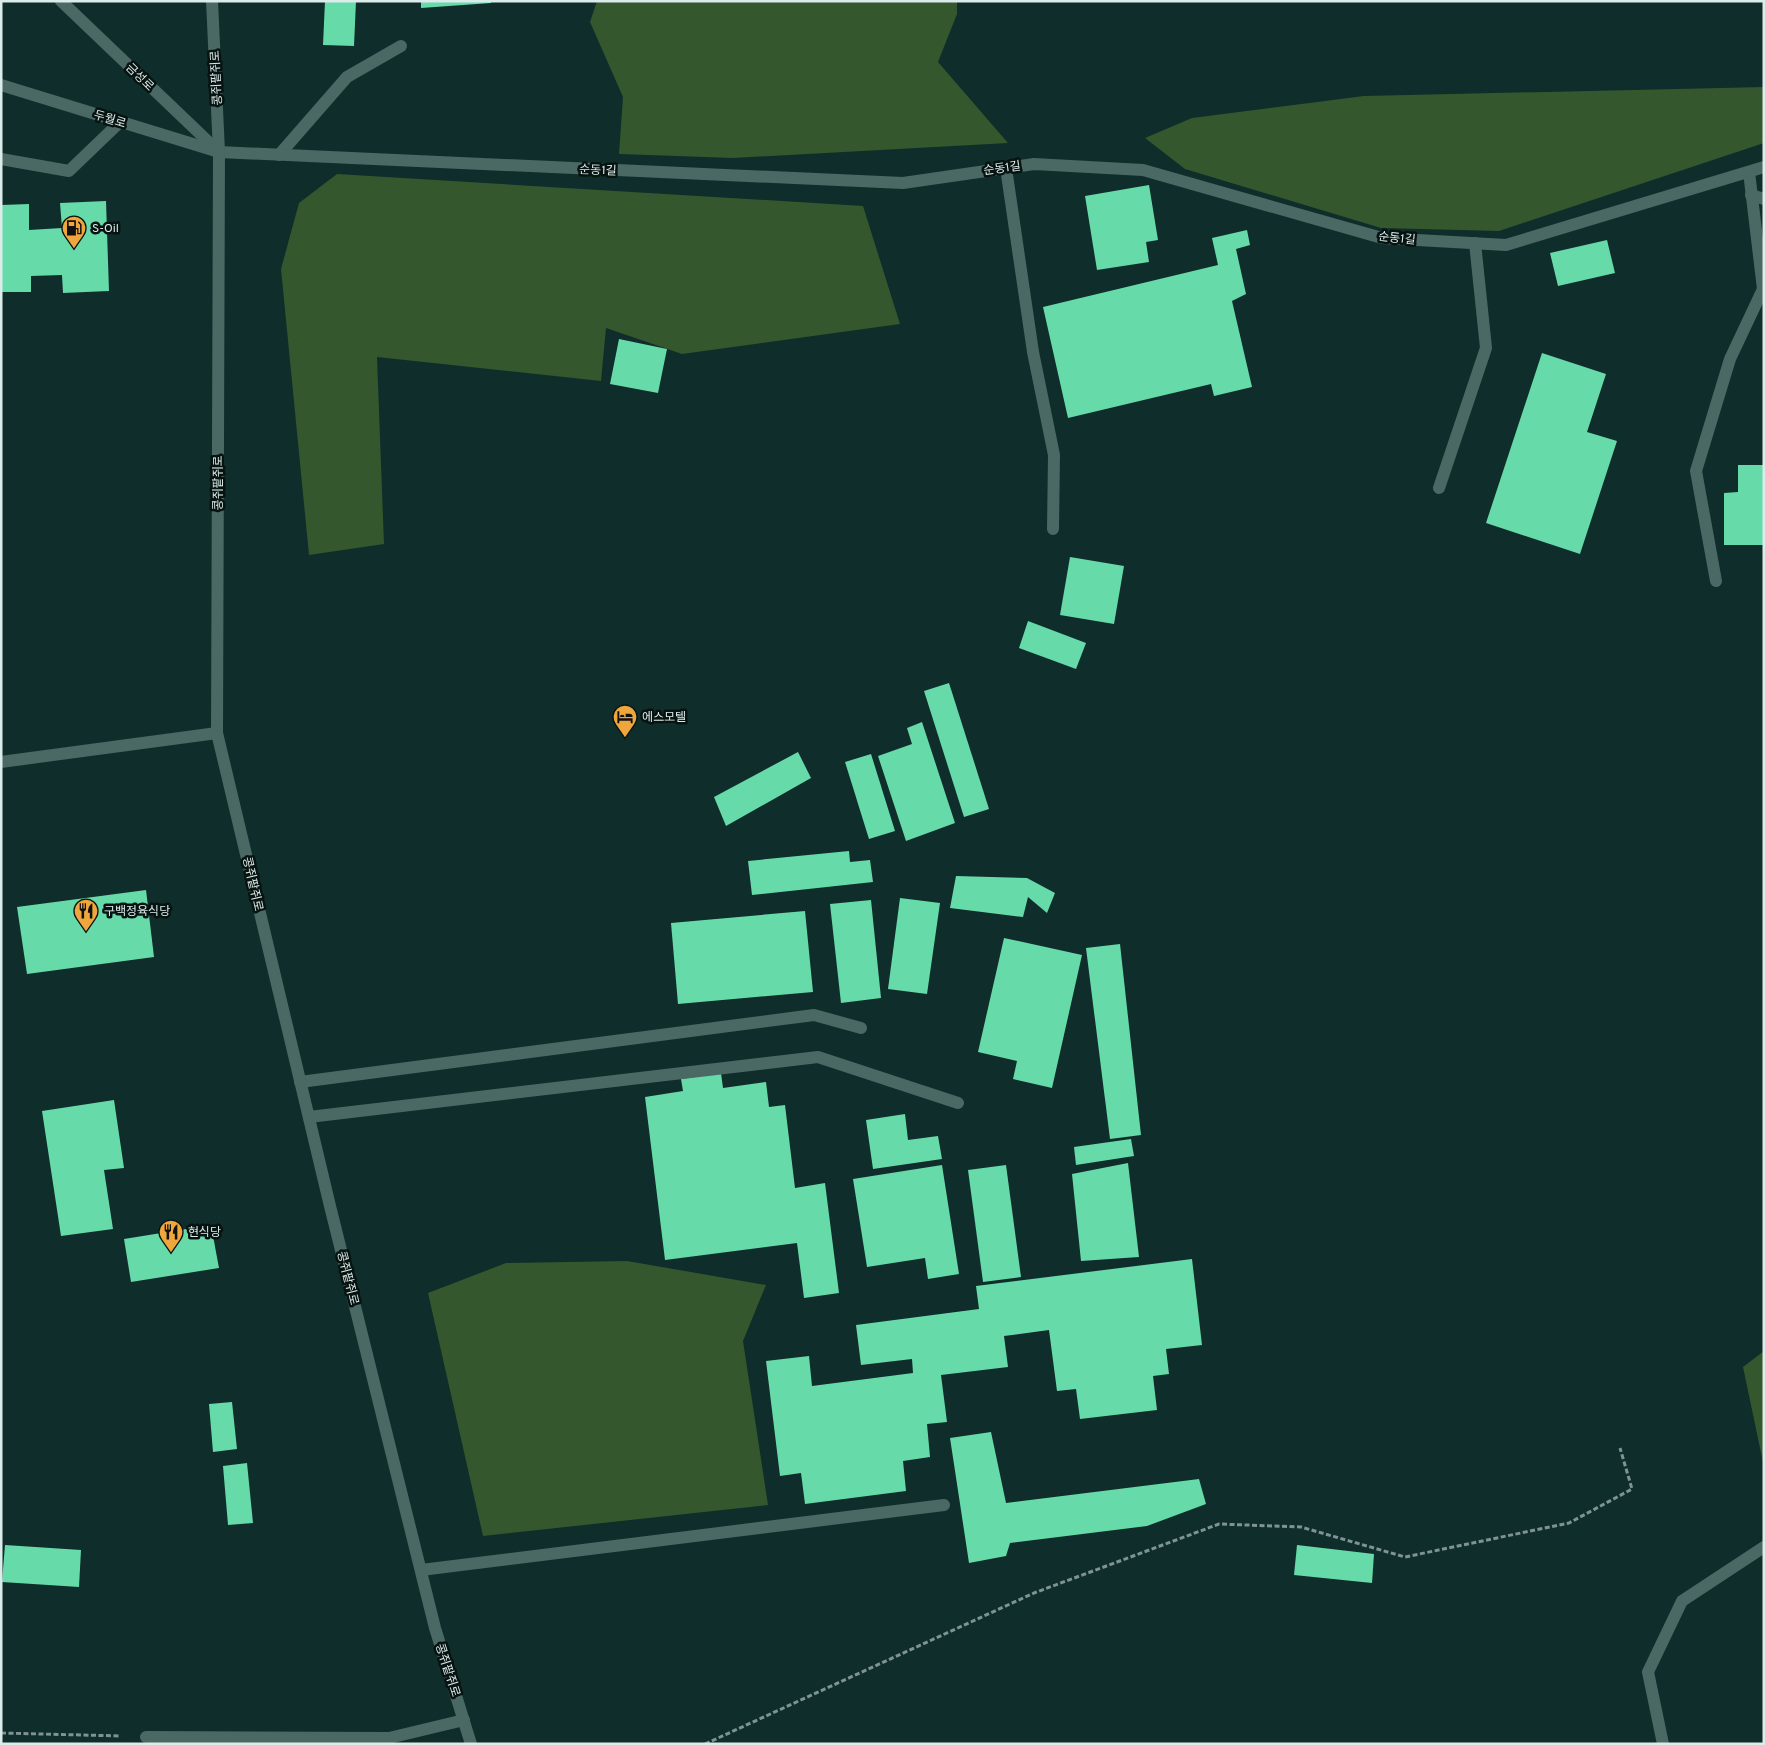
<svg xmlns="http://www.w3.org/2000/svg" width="1765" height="1745" font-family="Overpass,'Noto Sans KR',sans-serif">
<rect width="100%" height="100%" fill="#0f2d2a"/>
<g fill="#34572e">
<polygon points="597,1 957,1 957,14 938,62 1008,143 733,158 619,154 623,97 590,22"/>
<polygon points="1764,87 1764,143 1499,231 1381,228 1185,169 1145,138 1192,118 1364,96"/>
<polygon points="337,174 863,206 900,324 682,354 606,328 601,381 377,357 384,544 309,555 281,269 299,203"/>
<polygon points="627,1261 766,1285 743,1341 768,1505 483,1536 428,1293 506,1263"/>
<polygon points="1764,1351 1764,1467 1743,1367"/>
</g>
<g fill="#67daaa">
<polygon points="325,1 356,1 354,46 323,45"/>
<polygon points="421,1 491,1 491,3 421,8"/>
<polygon points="1149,185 1158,240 1146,242 1149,262 1097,270 1085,196"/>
<polygon points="106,201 109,291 63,293 62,275 31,276 31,292 1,292 1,205 29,204 29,230 62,228 60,203"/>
<polygon points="1247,230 1250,245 1236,249 1246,294 1232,301 1252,387 1214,396 1211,384 1068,418 1043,307 1218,265 1212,238"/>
<polygon points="1607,240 1615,273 1558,286 1550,253"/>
<polygon points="619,339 667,349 658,393 610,384"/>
<polygon points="1542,353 1606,374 1587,432 1617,441 1580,554 1486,523"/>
<polygon points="1738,465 1764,465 1764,545 1724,545 1724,493 1738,492"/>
<polygon points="1070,557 1124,566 1114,624 1060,615"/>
<polygon points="1028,621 1086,643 1076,669 1019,648"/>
<polygon points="949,683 989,809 964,817 924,691"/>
<polygon points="922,722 955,823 906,841 878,756 912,744 907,728"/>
<polygon points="798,752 811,778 726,826 714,797"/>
<polygon points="871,754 895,831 869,839 845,762"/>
<polygon points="849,851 850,862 870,860 873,882 752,895 748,861"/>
<polygon points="956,876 1027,878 1055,893 1047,913 1028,897 1023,917 950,908"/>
<polygon points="146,890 154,957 27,974 17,907"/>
<polygon points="900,898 940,903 927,994 888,989"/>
<polygon points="871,900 881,998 841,1003 830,904"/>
<polygon points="805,911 813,992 678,1004 671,923"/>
<polygon points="1004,938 1082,955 1052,1088 1013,1079 1017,1061 978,1052"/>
<polygon points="1120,944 1141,1135 1110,1139 1086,948"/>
<polygon points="721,1073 723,1088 766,1082 769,1107 785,1105 795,1188 825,1183 839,1293 804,1298 797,1243 665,1260 645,1097 683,1091 681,1079"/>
<polygon points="114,1100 124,1168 104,1170 113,1229 61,1236 42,1111"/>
<polygon points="905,1114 908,1140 938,1136 942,1159 873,1169 866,1120"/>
<polygon points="1131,1139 1134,1156 1076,1165 1074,1147"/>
<polygon points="1128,1163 1139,1257 1081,1261 1072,1174"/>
<polygon points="942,1165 959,1274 928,1279 925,1258 867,1267 853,1179"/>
<polygon points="1006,1165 1021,1277 983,1282 968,1170"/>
<polygon points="211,1225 219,1268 131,1282 124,1239"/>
<polygon points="1192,1259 1202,1345 1166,1349 1169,1374 1153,1376 1157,1410 1080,1419 1076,1389 1057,1391 1049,1330 1004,1336 1008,1367 941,1375 947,1422 927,1424 930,1457 903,1461 906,1491 805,1504 801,1473 780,1476 766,1361 809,1356 812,1386 913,1373 912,1359 861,1365 856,1325 979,1309 976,1286"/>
<polygon points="232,1402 237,1449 213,1452 209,1404"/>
<polygon points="991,1432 1006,1503 1199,1479 1206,1504 1147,1526 1010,1543 1006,1556 969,1563 950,1438"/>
<polygon points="247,1463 253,1523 228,1525 223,1466"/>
<polygon points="5,1545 81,1550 79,1587 2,1582"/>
<polygon points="1297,1545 1374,1554 1372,1583 1294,1575"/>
</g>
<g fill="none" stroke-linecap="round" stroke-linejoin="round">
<g stroke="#7e9492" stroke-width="3" stroke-dasharray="5 2.5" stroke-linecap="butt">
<polyline points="1,1733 121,1736"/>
<polyline points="705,1744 1034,1593 1219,1524 1301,1527 1405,1557 1569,1523 1632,1489 1620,1448"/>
</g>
<g stroke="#4a6864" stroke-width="12">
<polyline points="279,155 347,77 401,46"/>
<polyline points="1,159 69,171 120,122"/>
<polyline points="1006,168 1033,352 1054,455 1053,529"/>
<polyline points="1751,195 1764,199"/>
<polyline points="1439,488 1486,348 1475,243"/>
<polyline points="1716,581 1696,471 1730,359 1763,289 1749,172"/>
<polyline points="1,762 217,733"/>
<polyline points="300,1082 814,1015 861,1028"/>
<polyline points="309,1117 818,1057 958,1103"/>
<polyline points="421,1570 944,1505"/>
<polyline points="1663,1744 1648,1672 1682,1601 1764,1547"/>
</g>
<g stroke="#4a6864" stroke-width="12">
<polyline points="219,152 903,183 1034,164 1143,170 1382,238 1506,245 1764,167"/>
<polyline points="146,1737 389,1738 464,1720"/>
</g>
<g stroke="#4a6864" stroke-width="12">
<polyline points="61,1 217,150"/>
<polyline points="212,1 219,152 217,733 330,1206 435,1628 471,1744"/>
<polyline points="1,85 219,152"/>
</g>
</g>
<defs>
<symbol id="fuel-pin" viewBox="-11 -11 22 30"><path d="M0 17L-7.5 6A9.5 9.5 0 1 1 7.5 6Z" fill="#efa73d" stroke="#071311"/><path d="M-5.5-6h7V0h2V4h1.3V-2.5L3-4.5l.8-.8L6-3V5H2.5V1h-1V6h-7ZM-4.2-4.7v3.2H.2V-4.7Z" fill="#111"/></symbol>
<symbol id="hotel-pin" viewBox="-11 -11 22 30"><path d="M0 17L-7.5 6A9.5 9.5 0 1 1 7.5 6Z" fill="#efa73d" stroke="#071311"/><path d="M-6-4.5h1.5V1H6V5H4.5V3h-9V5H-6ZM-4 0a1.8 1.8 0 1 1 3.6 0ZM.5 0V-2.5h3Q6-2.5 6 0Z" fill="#111"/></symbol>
<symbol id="restaurant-pin" viewBox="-11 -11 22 30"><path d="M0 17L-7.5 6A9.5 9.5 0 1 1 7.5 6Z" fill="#efa73d" stroke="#071311"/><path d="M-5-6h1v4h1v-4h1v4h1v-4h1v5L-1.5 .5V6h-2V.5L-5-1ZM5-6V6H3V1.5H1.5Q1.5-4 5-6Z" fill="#111"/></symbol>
</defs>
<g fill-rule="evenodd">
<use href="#fuel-pin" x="60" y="214" width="28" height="38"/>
<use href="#hotel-pin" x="611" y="703" width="28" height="38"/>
<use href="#restaurant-pin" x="72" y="897" width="28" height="38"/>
<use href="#restaurant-pin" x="157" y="1218" width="28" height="38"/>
</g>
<g text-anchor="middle" stroke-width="5" stroke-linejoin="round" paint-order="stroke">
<g font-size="12" fill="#dcecea" stroke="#071311">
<text transform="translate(140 77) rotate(44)" y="4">금성로</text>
<text transform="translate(216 78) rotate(-93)" y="4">콩쥐팥쥐로</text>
<text transform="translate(110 119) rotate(17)" y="4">두월로</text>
<text transform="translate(1002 168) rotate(-8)" y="4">순동1길</text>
<text transform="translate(598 170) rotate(2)" y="4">순동1길</text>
<text transform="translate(1397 238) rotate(6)" y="4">순동1길</text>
<text transform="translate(218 483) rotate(-90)" y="4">콩쥐팥쥐로</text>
<text transform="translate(253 884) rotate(77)" y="4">콩쥐팥쥐로</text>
<text transform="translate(348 1278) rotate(76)" y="4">콩쥐팥쥐로</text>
<text transform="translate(448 1670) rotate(72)" y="4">콩쥐팥쥐로</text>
</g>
<g font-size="12" fill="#dcecea" stroke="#071311" text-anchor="start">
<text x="92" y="232">S-Oil</text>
<text x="642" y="721">에스모텔</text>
<text x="104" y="915">구백정육식당</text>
<text x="188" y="1236">현식당</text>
</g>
</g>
<rect width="1765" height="1745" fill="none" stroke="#dcecea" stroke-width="5"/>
</svg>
